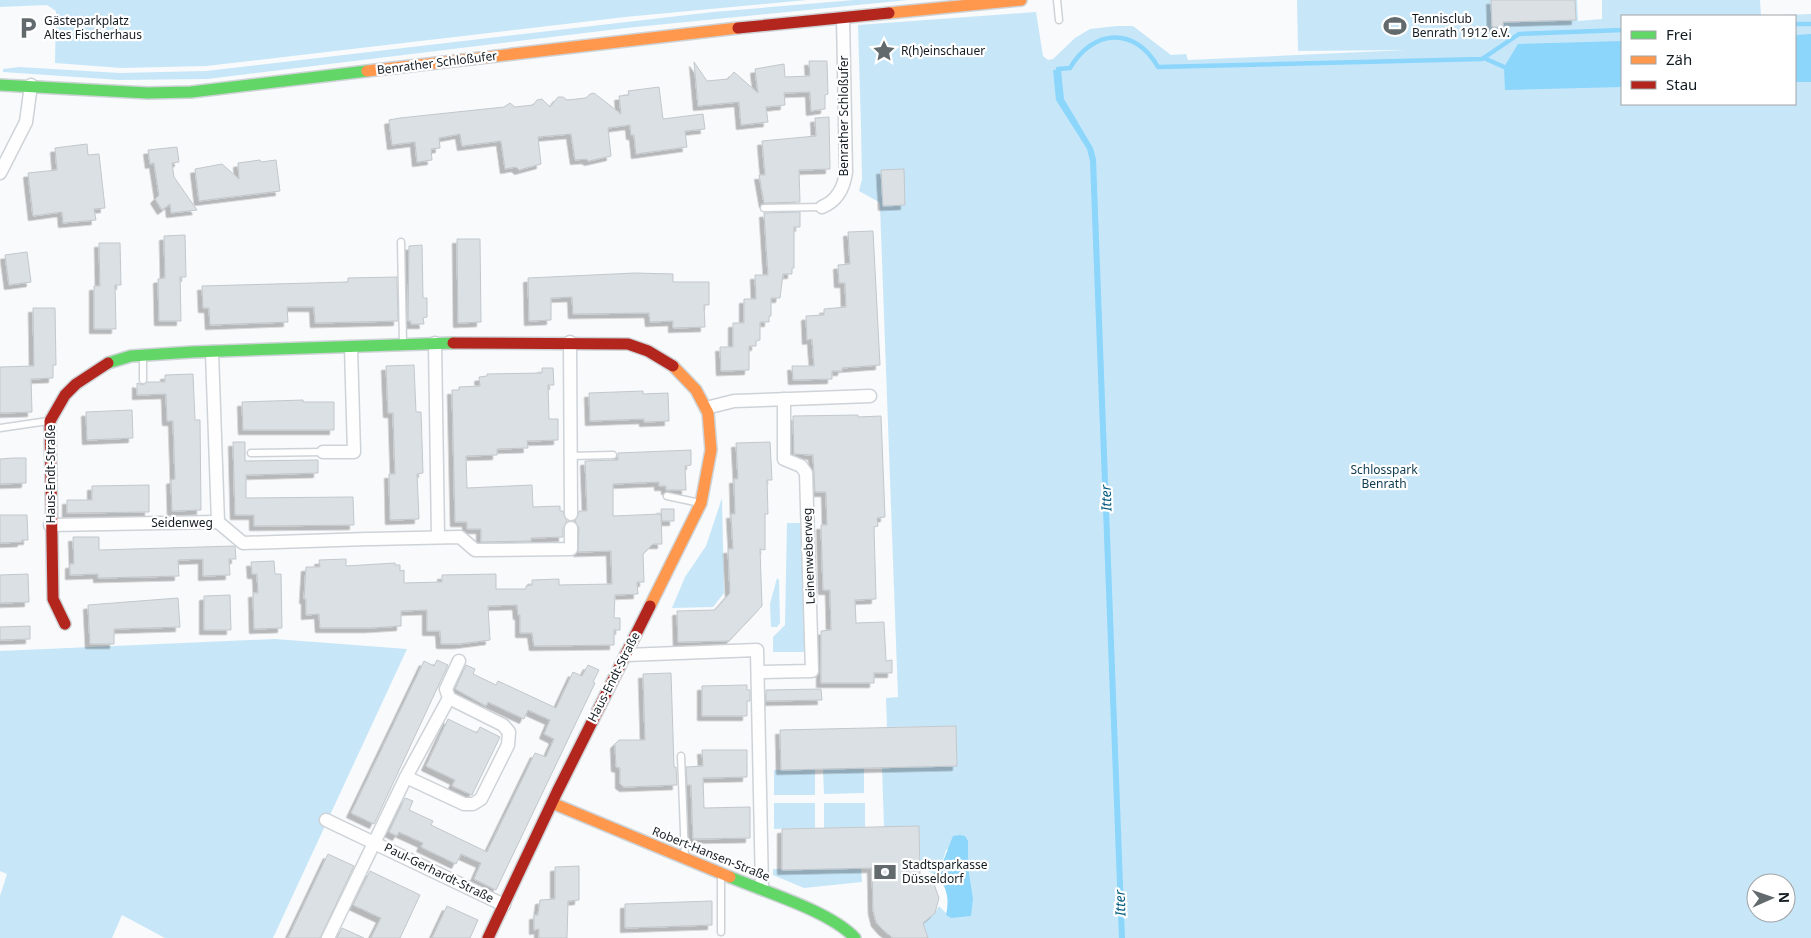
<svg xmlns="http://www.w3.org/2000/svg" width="1811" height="938" font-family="'Noto Sans',sans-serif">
<defs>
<filter id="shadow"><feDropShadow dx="-4.5" dy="4.5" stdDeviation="0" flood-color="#0004"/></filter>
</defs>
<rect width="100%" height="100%" fill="#f8fafc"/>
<g fill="#c7e7f9" fill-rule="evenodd">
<polygon points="0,0 807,0 625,17 206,66 121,68 55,63 56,11 47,5 0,7"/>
<polygon points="854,0 908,0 626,28 207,79 120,80 3,72 3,69 19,67 120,73 206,71 713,12"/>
<path d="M1297 0H1577L1578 21 1602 19V0H1760L1761 16H1622V104H1795V16H1761L1811 14V938H928L923 923 935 913 939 906 951 918 973 898 968 866V841L946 850 941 867 933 874 920 866 919 826 884 827 882 767 957 766 956 726 887 727 886 698 898 697 880 206 879 202 859 191 862 179 861 127 858 25 1036 12 1043 56 1048 60 1053 59 1075 38 1090 29 1117 26H1133L1171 55 1186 54 1188 60 1406 50 1298 51ZM1756 883H1786V913H1756Z"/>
<polygon points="722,498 724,593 713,607 672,608 685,577 706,546"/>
<polygon points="787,523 803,523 807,652 773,652 773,637 785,625"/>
<polygon points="777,578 779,580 780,623 777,627 771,627 770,604"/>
<polygon points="275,639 407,649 273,938 165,938 122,915 112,938 0,938 0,896 7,874 0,871 0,651"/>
<polygon points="823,768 864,768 864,793 824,794"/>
<polygon points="815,769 815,795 774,795 774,770"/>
<polygon points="774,803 815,803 815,828 774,829"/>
<polygon points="824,803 865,803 865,827 824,828"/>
<polygon points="861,868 862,882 804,888 773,875 773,869"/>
</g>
<g fill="#8cd5fb">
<polygon points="1811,34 1811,82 1795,82 1795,35"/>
<polygon points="1622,41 1622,87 1505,90 1504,67 1518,44"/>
<polygon points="1053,70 1061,70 1064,99 1093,148 1096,159 1125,938 1119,938 1090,161 1087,149 1056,100"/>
<path d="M960 835 965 836 968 841V866L973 898 971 916 951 918 946 915C950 899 947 883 933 874L941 867 953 836Z"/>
</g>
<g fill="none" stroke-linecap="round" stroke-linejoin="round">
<g stroke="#8cd5fb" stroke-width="4.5">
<polyline points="1795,24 1811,24"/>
<polyline points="1484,58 1504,67"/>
<path d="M1058 69 1070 68C1093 29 1135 26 1158 67L1482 59 1519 34 1622 30"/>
</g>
</g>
<g fill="#dae0e3" stroke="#c2c7cb" filter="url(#shadow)">
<polygon points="1491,0 1575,0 1576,20 1503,22 1503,27 1492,27"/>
<polygon points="809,61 827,61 828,94 825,95 825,109 811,111 810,92 784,93 785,105 766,107 768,122 741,125 739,102 698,106 694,62 707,81 728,79 734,72 758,93 755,69 784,64 785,77 810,76"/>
<polygon points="659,87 663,119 703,114 705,129 685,131 687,147 636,154 634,135 631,135 630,125 608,128 611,156 589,161 586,159 575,160 571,134 538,137 541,164 519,170 516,167 505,169 501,141 462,146 460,134 439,138 440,148 431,149 432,160 417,162 415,142 392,145 389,120 400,118 504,107 510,103 515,107 533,105 537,100 542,99 550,107 558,97 563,97 567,100 586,98 590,94 594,93 621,114 619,96 629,95 628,91"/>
<polygon points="829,117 830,169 799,170 800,202 764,203 759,175 765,175 762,141 816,136 815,118"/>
<polygon points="87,144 88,155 99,154 105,208 94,209 96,220 63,223 62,212 33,216 28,173 57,170 55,148"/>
<polygon points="177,147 179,162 172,163 174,177 197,210 171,213 170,204 162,210 155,199 159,195 154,163 150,164 148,150"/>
<polygon points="260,160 261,162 276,160 280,191 199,201 195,169 222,164 239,179 238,163"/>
<polygon points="904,169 905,205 883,206 881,170"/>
<polygon points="800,212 800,227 794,227 794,268 792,268 792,274 783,274 780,298 771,298 771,316 769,316 769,322 760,322 760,340 756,341 756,346 749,346 749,370 721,371 720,347 733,347 733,323 744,323 744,299 756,299 755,275 768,275 764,213"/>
<polygon points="873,231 880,365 842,368 842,371 832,371 832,379 793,380 792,366 814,366 812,339 807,340 806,316 824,315 824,309 846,307 845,283 839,283 838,265 850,264 848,232"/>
<polygon points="185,235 186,277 180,277 181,321 159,321 158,279 165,278 164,236"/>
<polygon points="457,239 480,239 481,322 458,323"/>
<polygon points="99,243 120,243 121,285 115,285 116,329 94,329 94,286 100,286"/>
<polygon points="422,245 423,298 427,298 427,317 423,318 424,324 411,324 411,321 408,321 409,246"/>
<polygon points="27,252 31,282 9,285 5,255"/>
<polygon points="635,273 673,274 673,282 709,282 709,305 704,305 705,327 673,328 673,321 650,322 649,313 573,314 572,297 551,298 551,320 529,321 528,278"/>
<polygon points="397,277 398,321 315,323 314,307 287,307 288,322 210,325 209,308 203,308 202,286 348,282 348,278"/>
<polygon points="33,308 55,308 56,365 53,365 53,378 31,379 32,412 0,413 0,367 34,366"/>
<polygon points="414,365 416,412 421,412 423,473 417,474 419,519 390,520 389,474 395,474 394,446 393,413 388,413 386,366"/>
<polygon points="542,368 553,368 554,385 548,385 549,419 558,419 558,440 527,441 528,448 497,449 497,455 466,456 467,488 532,485 533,507 560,506 560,511 563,511 567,521 563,528 563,537 531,538 531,541 481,542 481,529 467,529 467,522 455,522 452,390 459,390 459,387 480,386 479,377 487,376 487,374 542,373"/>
<polygon points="193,374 195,420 200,420 201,510 172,511 171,480 175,479 173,421 167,421 166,394 137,395 137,383 143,385 147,382 165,382 165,375"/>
<polygon points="643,391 643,394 668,393 669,421 644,422 644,419 590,421 589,393"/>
<polygon points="303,400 303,402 334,402 334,430 243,430 242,402"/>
<polygon points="132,410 133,438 87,440 86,412"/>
<polygon points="858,415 858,417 881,416 885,517 877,518 878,526 874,527 876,599 855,600 856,623 884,622 886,661 892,660 892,673 874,673 874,683 821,683 821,631 831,630 830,590 823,590 821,525 827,525 826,492 815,492 813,455 794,454 793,416"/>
<polygon points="233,442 245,442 245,461 318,460 318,473 246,475 246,498 353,497 354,525 254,526 254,515 235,515"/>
<polygon points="770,442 772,480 767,480 768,514 765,514 765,550 760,549 762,606 729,641 678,642 677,611 715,610 730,593 728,549 733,549 731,514 735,514 734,479 738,479 736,443"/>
<polygon points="691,450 691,465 685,466 686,490 666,490 666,486 659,486 659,482 613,484 613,516 661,514 662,544 653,544 643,554 644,582 637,582 638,594 615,595 614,618 620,618 620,630 614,630 614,645 534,646 532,633 520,633 520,615 518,615 517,605 488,606 490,640 459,644 441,644 440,631 427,631 427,610 401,611 401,626 370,628 320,628 319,614 306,615 306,599 304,599 306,567 320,567 319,560 346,559 346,566 395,563 395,565 400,565 400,571 404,570 404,583 442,582 442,575 496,574 496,589 526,589 526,586 532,585 532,580 559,579 559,585 612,584 611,551 578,552 579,528 575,521 579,511 587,511 585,461 618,460 618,453"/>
<polygon points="13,458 26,458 26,483 0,484 0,459"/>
<polygon points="149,485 149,512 67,513 67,500 92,500 92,486"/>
<polygon points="661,509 674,509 674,521 662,521"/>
<polygon points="0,515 27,515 28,540 22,540 22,542 0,543"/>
<polygon points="73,537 99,537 99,550 235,546 236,559 229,559 230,575 203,576 203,559 178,560 179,576 98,578 98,574 70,575 70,564 74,564"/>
<polygon points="274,561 275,574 281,574 282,628 254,629 253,593 258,593 257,574 252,574 251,562"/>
<polygon points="28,574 29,602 0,603 0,575"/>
<polygon points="230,595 231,630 204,630 204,596"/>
<polygon points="178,598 180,627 114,629 114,644 90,644 88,605"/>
<polygon points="30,626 30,639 0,640 0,627"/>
<polygon points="437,660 448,665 374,824 351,813 424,661 434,666"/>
<polygon points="466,665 475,669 473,674 496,685 498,681 556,708 573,672 582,676 588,665 599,670 593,682 595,683 496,890 474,879 481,863 461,854 456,864 421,847 423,843 399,832 397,836 389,832 405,798 413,801 409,810 433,821 431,825 487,852 535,753 546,757 554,739 544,734 550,720 528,710 524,719 488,702 486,706 455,689"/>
<polygon points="671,673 674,767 676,767 677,785 624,787 620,784 620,768 616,767 615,744 619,740 645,740 643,674"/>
<polygon points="747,685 747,690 750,690 750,701 747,701 747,716 702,716 702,686"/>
<polygon points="821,689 822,700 766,701 766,690"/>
<polygon points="448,719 477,733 480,727 500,737 472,795 452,786 455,780 426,766"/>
<polygon points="956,726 957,766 781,770 780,730"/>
<polygon points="702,750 747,750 747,777 703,778 704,808 750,807 750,838 693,839 691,785 687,785 686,767 703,766"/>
<polygon points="919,826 920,874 934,884 939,898 935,913 923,923 928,938 893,938 883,930 876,922 873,910 872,868 782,870 782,829"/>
<polygon points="328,854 354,866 320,938 288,938"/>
<polygon points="579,866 579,900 568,901 567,938 539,938 539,929 534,930 534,915 538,915 540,900 555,899 555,867"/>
<polygon points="370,871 420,895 400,938 371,938 381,918 353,905"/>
<polygon points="712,901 712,925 625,928 625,904"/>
<polygon points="447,906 478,920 470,938 432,938"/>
<polygon points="342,928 364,938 337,938"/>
</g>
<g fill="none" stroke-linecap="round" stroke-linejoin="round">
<defs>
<g id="lane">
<polyline points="1057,0 1059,20"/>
<polyline points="764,208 822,207"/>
<polyline points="401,242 403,343"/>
<polyline points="143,357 143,380"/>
<polyline points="0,428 48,421"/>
<polyline points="251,453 323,452"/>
<polyline points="570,456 613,455"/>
<polyline points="667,496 700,503"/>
<polyline points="681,756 685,857"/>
<polyline points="721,874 721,932"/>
</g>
<g id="street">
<polyline points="0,173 26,122 31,85"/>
<path d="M822 207C837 201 844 187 846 172L843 18"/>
<polyline points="570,342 571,514"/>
<polyline points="435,343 438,537"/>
<polyline points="212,352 218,522"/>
<polyline points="706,408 734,401 870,396"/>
<polyline points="323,452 354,452 351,347"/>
<polyline points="50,525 218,522 243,543 368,539"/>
<polyline points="371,539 460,537 475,550 571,549 571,528"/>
<polyline points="626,655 757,650 762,889"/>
<polyline points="758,672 812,671 806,473 801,466 784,459 784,399"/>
<polyline points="406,777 464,804 473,804 481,799 508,745 509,732 503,725 449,698"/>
<polyline points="326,820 504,905"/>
<polyline points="328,938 406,777 449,698 446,689 459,661"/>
</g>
<g id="fast">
<polyline points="0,85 148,93 191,92 367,71"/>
<polyline points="108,363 131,356 192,352 453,343"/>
<path d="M730 877C765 892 830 911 855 938"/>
</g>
<g id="slow">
<polyline points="889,13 1021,0"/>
<polyline points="367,71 738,28"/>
<polyline points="650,606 701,503 711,450 708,413 696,390 673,366"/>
<polyline points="552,803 730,877"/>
</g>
<g id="jam">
<polyline points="738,28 889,13"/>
<polyline points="453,343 628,344 648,351 673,366"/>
<polyline points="65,624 53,599 50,421 65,395 76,384 108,363"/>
<polyline points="488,938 557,792 650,606"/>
</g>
</defs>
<use href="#lane" stroke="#ced3d7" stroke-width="9"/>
<use href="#street" stroke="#ced3d7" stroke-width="15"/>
<use href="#fast" stroke="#ced3d7" stroke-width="14"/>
<use href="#slow" stroke="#ced3d7" stroke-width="14"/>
<use href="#jam" stroke="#ced3d7" stroke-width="14"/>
<use href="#lane" stroke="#fefeff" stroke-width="6"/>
<use href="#street" stroke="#fefeff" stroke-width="12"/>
<use href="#fast" stroke="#63d668" stroke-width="11"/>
<use href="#slow" stroke="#ff974d" stroke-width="11"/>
<use href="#jam" stroke="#b3261e" stroke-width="11"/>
</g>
<defs>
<symbol id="stadium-bare" viewBox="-9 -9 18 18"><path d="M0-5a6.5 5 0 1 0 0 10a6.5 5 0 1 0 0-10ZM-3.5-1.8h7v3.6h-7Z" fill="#636a6e" stroke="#fff" stroke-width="2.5" paint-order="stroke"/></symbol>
<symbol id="parking-bare" viewBox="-9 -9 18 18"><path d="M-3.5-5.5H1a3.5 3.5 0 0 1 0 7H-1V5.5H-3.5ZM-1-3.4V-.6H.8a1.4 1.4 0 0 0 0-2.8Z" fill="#636a6e" stroke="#fff" stroke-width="2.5" paint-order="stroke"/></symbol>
<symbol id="sight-bare" viewBox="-9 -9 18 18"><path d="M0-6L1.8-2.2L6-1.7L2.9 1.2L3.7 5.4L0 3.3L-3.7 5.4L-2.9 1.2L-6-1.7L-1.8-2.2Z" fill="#636a6e" stroke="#fff" stroke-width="2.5" paint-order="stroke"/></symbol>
<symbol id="bank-bare" viewBox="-9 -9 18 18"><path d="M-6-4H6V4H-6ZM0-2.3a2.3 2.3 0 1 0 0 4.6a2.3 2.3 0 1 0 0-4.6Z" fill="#636a6e" stroke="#fff" stroke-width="2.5" paint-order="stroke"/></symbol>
</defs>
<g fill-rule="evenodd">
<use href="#stadium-bare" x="1379" y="10" width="32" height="32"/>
<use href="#parking-bare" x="12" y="12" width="32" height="32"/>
<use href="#sight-bare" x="868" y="35" width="32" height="32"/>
<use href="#bank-bare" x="869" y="856" width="32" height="32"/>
</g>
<g text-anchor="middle" stroke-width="4.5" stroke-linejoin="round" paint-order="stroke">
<g font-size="12" fill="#131c21" stroke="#fff" text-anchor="start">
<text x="1412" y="23">Tennisclub<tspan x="1412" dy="14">Benrath 1912 e.V.</tspan></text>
<text x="44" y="25">Gästeparkplatz<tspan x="44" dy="14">Altes Fischerhaus</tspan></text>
<text x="901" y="55">R(h)einschauer</text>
<text x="902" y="869">Stadtsparkasse<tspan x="902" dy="14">Düsseldorf</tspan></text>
</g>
<g font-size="12" fill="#131c21" stroke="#fff">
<text transform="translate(437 63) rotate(-7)" y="4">Benrather Schloßufer</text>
<text transform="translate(844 116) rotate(-90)" y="4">Benrather Schloßufer</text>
<text transform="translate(51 474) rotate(-90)" y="4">Haus-Endt-Straße</text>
<text x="182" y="527">Seidenweg</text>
<text transform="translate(809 556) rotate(-92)" y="4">Leinenweberweg</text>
<text transform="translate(614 677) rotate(-63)" y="4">Haus-Endt-Straße</text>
<text transform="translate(711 854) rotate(22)" y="4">Robert-Hansen-Straße</text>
<text transform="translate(439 873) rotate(26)" y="4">Paul-Gerhardt-Straße</text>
</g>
<g font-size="12" fill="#0c3a4f" stroke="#fff">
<text x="1384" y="474">Schlosspark<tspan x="1384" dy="14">Benrath</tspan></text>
</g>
<g font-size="14" font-style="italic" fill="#00597b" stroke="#fff">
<text transform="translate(1106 498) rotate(-92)" y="5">Itter</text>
<text transform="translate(1120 903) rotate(-92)" y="5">Itter</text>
</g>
</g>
<rect x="1621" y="15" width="175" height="90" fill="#ffffff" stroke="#a1a4a6"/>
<rect x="1631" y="31" width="25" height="8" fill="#63d668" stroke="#a1a4a6"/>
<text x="1666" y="40" font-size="15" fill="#131c21">Frei</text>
<rect x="1631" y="56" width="25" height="8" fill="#ff974d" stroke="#a1a4a6"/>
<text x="1666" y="65" font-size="15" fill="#131c21">Zäh</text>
<rect x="1631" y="81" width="25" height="8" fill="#b3261e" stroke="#a1a4a6"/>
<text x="1666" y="90" font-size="15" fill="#131c21">Stau</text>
<g transform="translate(1771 898) rotate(88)"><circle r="24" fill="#ffffff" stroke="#a1a4a6"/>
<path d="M0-4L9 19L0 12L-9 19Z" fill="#636a6e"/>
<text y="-8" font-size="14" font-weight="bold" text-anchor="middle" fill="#131c21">N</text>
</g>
</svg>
